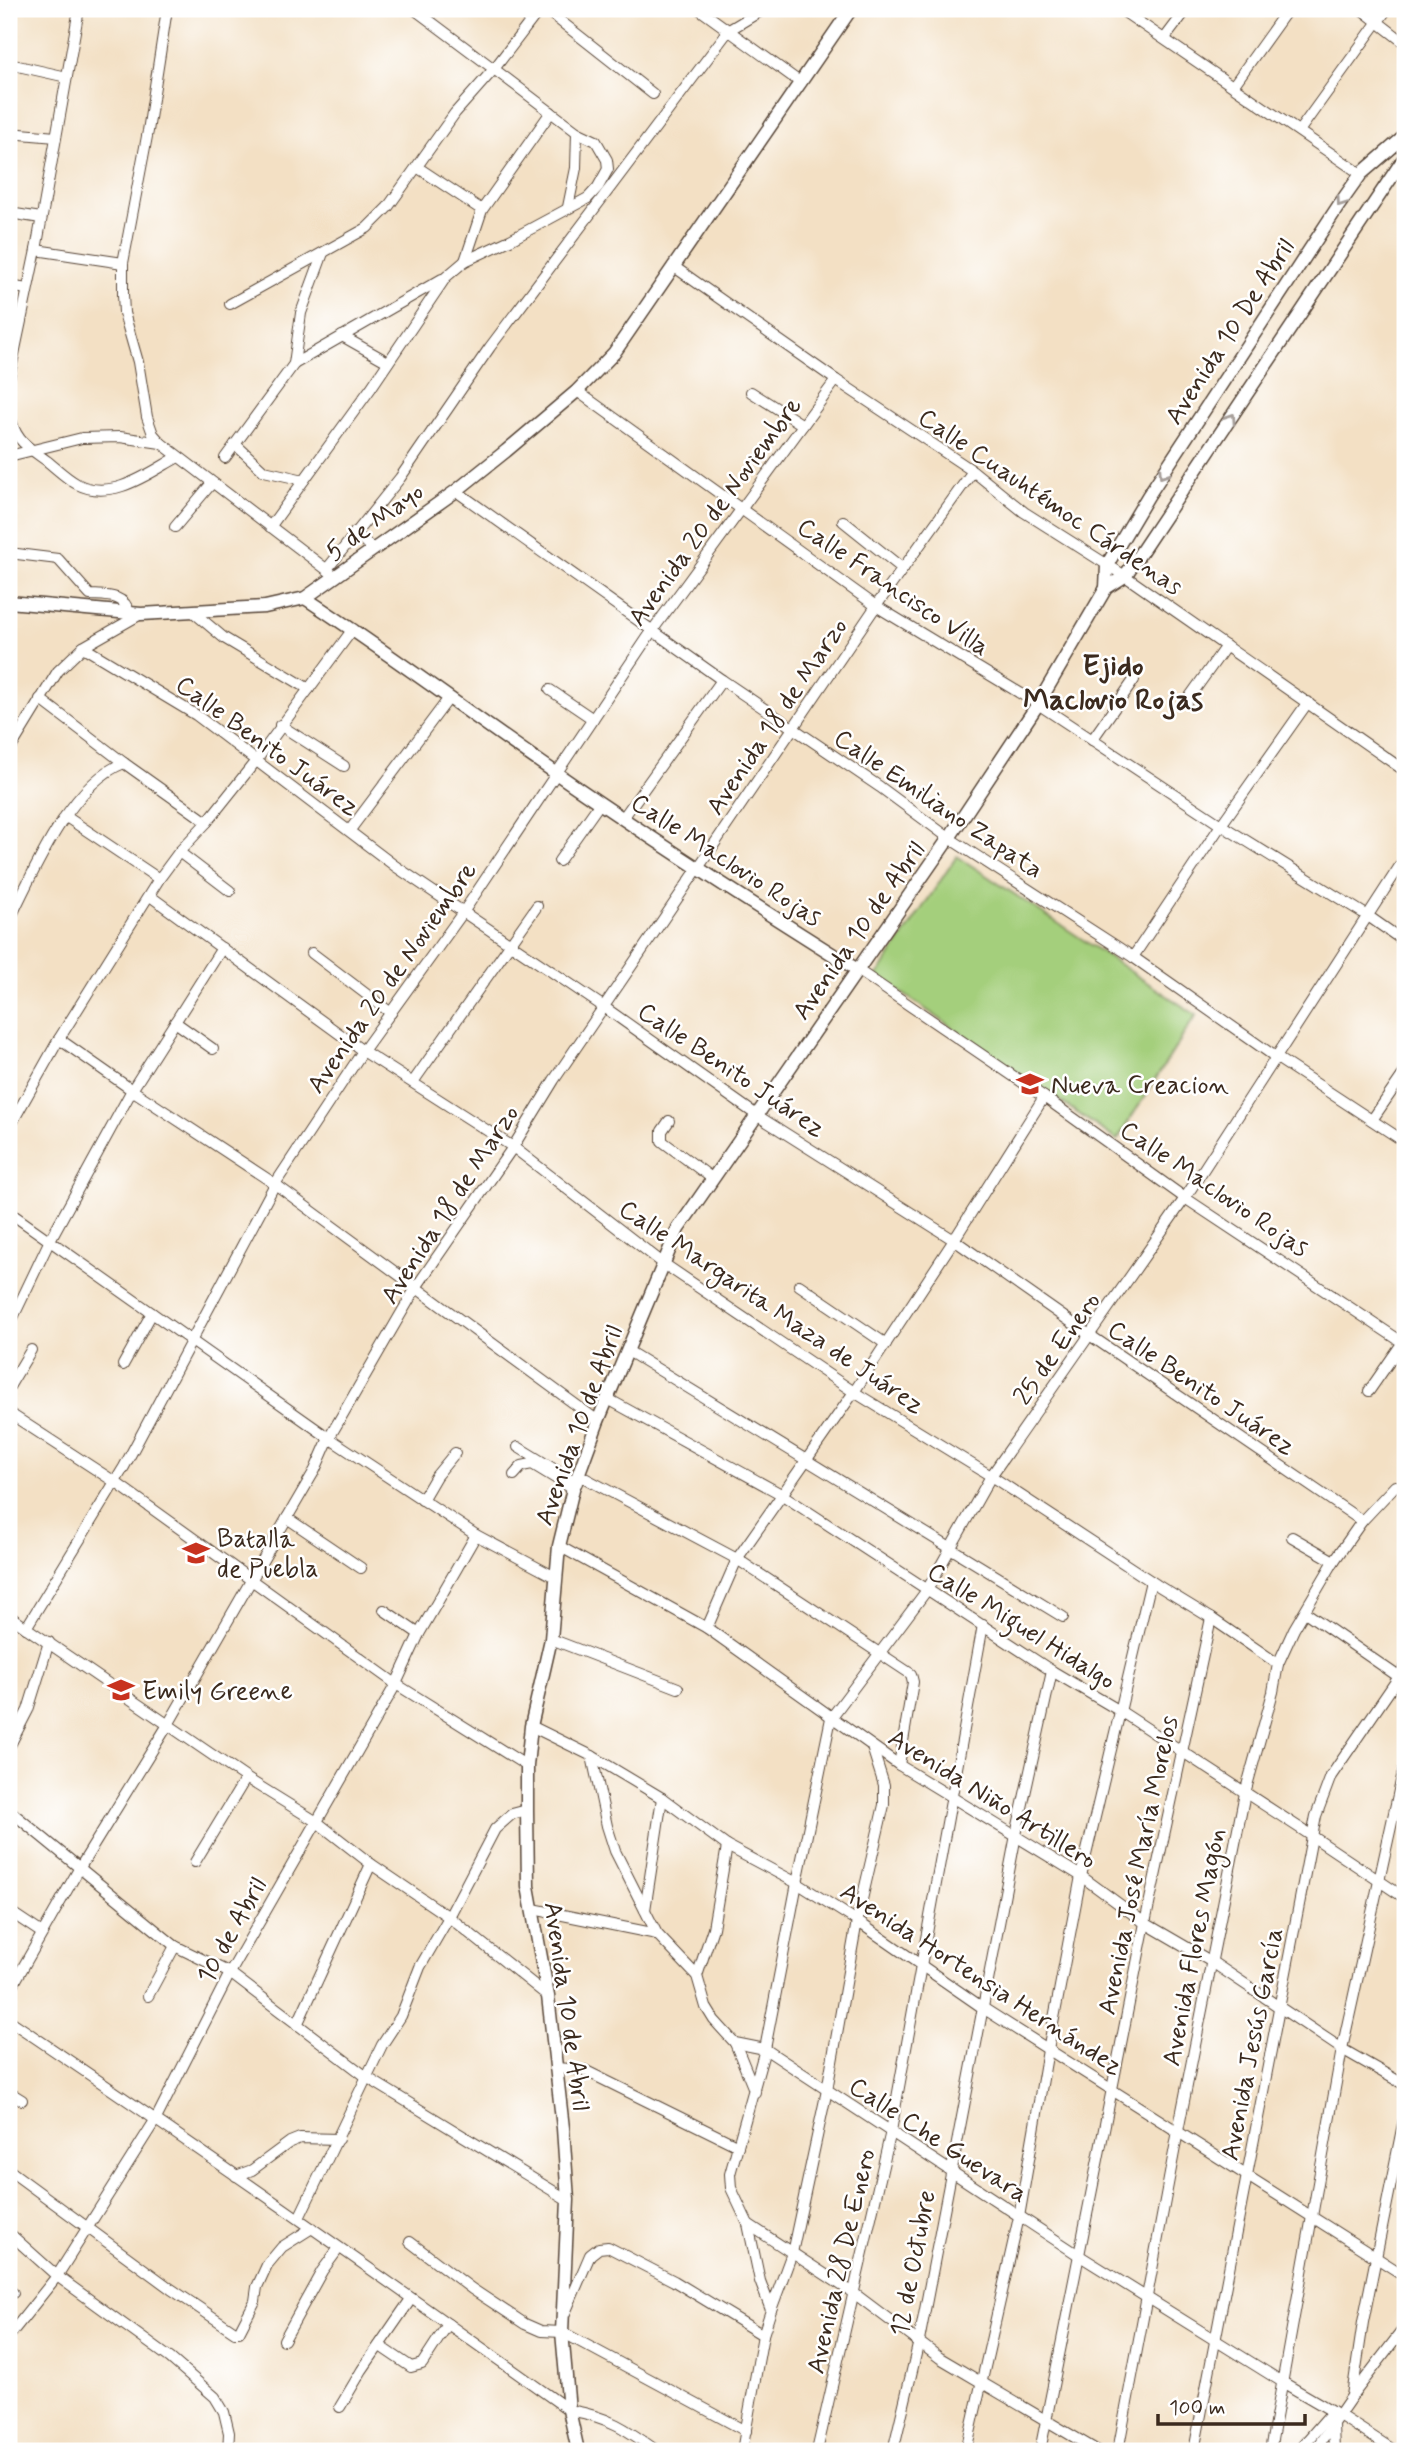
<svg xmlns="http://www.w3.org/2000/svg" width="1414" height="2460" font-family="Mynerve,sans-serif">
<rect width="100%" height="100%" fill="#fff"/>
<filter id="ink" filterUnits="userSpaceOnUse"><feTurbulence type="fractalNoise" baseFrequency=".0143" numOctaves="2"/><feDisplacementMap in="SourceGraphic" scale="14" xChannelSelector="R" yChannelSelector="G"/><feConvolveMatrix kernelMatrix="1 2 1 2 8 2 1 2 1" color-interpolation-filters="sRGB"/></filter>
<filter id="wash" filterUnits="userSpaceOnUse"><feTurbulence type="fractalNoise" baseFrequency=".00686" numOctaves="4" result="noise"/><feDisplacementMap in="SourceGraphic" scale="28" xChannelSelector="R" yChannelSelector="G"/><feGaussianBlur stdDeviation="1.57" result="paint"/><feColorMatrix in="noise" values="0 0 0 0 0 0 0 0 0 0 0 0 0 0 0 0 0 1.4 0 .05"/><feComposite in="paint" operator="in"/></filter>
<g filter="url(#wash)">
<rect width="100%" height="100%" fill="#f3e0c4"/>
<polygon fill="#a4cf7c" stroke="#707c4d" stroke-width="2" points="957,856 1196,1015 1117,1140 877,976"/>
</g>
<g filter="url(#ink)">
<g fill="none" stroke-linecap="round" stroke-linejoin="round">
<defs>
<g id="street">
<polyline points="167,9 148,131 123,263 123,294 124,313 138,362 147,417 153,434 161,443 330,572"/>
<polyline points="545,9 653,94"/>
<polyline points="699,9 801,83"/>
<polyline points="1120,9 1361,174"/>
<polyline points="1361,9 1405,43"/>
<polyline points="1165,38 1187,9"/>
<polyline points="9,64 67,77"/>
<polyline points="1233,86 1288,9"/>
<polyline points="1299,131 1387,9"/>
<polyline points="9,133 56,137"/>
<polyline points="417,167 482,210"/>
<polyline points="568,207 576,168 577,132"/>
<polyline points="9,213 41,218"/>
<polyline points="36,250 123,263"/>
<polyline points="323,253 301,313 294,364 442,279"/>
<polyline points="465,261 482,210 551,112"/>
<polyline points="673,266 836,380 973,471 1024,512 1125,576 1405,771"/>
<polyline points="9,286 27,289"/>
<polyline points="230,304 367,228 388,207 455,113 494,69 414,9"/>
<polyline points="342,336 388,362"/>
<polyline points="9,378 36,250 79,9"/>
<polyline points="577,391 876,606 1038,704 1221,825 1368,916 1405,942"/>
<polyline points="751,392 803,425"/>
<path d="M9 411C14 440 25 445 47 461 56 468 66 478 77 484 112 502 149 473 178 457"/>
<polyline points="235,444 264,471 304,480"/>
<polyline points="9,456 82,438 120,437 161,443"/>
<polyline points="225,458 294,364"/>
<polyline points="456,491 722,680 880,787 949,838 1133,957 1277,1058 1405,1142"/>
<polyline points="843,521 903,569"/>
<polyline points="175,527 212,483"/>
<polyline points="270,527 371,388 446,277 465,261 510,240 588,198 598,187 608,169 607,160 596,141 577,132 494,69 540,9"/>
<polyline points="355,532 373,550"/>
<path d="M9 553 58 559 90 595C106 596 125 594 129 613"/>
<polyline points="327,569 400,478 490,347 729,30 764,9"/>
<polyline points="192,611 224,638 309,689"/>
<polyline points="83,647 196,715 395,866 604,1007 758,1116 954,1240 1091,1336 1362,1521"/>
<polyline points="550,690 593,719"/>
<polyline points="40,699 124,763 207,822"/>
<polyline points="1186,702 1226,646"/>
<polyline points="280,725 344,766"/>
<polyline points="1092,740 1134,680"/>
<polyline points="9,751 58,671 83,647 141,614"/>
<polyline points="65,816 159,879"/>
<polyline points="623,818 722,680"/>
<polyline points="350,830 449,698"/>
<polyline points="179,852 230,891"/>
<polyline points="559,861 600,803"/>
<polyline points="150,896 363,1051 513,1147 664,1264 854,1392 991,1476 1157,1585 1211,1618 1278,1664"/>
<path d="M9 921C33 872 71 783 124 763"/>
<polyline points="312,953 391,1013"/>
<polyline points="1133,957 1221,825 1308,702"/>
<polyline points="856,969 1044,1097 1185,1198 1405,1344"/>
<polyline points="175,1022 213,1049"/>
<polyline points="59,1039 132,1090 275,1184 598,1421"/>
<polyline points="413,1082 537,906"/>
<polyline points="1372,1120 1405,1072"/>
<polyline points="669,1121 662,1131 662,1141 713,1179"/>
<polyline points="9,1128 59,1039 159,879 179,852 207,822 255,762 353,629"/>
<polyline points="9,1212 329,1438 476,1535 555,1577"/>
<polyline points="799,1285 886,1344"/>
<polyline points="9,1326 50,1240 132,1090 222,948"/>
<polyline points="628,1351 1063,1617"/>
<polyline points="123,1365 152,1313"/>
<polyline points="9,1387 31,1350"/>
<polyline points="1369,1391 1403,1342"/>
<polyline points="608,1399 781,1494 1052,1671 1120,1711 1312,1836 1405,1898"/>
<polyline points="9,1413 115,1482 396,1684 527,1766"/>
<polyline points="518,1447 577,1483"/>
<polyline points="514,1475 522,1466 532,1464 573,1489"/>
<polyline points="579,1475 737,1559 911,1674 913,1682 899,1765"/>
<polyline points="422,1500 436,1476 455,1453"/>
<polyline points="287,1518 361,1568"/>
<polyline points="1292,1537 1334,1561"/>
<polyline points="559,1546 707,1628 899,1765 1081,1876 1145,1923 1212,1962 1342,2049 1405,2085"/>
<polyline points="384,1610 419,1634"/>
<polyline points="1305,1612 1399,1677"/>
<polyline points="9,1616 246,1778 317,1822 371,1864 449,1917 548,1996"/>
<polyline points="26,1628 124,1467 275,1184 363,1051 464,911 652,631 836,380"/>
<polyline points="707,1628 737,1559 854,1392 954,1240 1044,1097"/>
<polyline points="551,1639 678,1688"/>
<polyline points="531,1726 592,1756 662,1798 727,1846 797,1883 857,1921 983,2008 1405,2276"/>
<polyline points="9,1747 28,1710 49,1642"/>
<polyline points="592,1756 607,1826 615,1851 657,1934 697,1976 706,2007 714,2020 735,2043 765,2049 1080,2256 1284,2383 1339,2415 1395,2451"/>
<polyline points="9,1810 175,1946 230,1973 368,2078 568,2200"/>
<polyline points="195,1862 246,1778"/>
<polyline points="533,1909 657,1934"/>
<polyline points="645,1910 662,1798"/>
<polyline points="9,1911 42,1933"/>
<polyline points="697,1976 713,1928 727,1846"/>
<polyline points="9,1992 79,1869 169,1723 287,1518 315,1470 329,1438 417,1286 513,1147 554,1080 876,606 973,471"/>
<polyline points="148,1996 175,1946"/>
<path d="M9 2020C198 2147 384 2278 569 2410 609 2417 625 2428 657 2451"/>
<polyline points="297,2025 371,1864"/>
<polyline points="735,2043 755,2092"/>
<polyline points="555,2068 584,2070 738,2146"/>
<polyline points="9,2092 22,2100"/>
<polyline points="9,2170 171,2289 235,2332 239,2332 255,2301 257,2287 267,2265 282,2247 312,2228"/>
<polyline points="236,2176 252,2170 290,2142 300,2138 338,2139"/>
<polyline points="299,2218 382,2045 401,2016 420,1967 449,1917 495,1829 512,1814 527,1810"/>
<polyline points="748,2224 855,2294 940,2358 1098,2451"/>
<polyline points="9,2233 57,2276 170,2358 215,2397 224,2412 229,2433 228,2451"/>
<polyline points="410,2242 472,2289 525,2324 541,2331 562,2332 746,2431"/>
<polyline points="9,2290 13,2293"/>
<polyline points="771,2310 792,2253 827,2090 857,1921 884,1805 884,1785 872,1747"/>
<polyline points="565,2313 590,2255 599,2248 608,2247 674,2281 763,2335"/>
<polyline points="9,2336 57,2276 156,2119 230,1973 396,1684 419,1634 476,1535"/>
<polyline points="284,2340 322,2271 339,2248"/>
<polyline points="380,2346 411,2367 422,2364 448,2324"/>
<polyline points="1352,2396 1363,2322 1405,2114"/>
<polyline points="340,2407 362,2370 411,2299"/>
<polyline points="1333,2424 1334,2451"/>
<polyline points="742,2451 763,2335 771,2310 760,2281 748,2224 731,2188 730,2174 765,2049 797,1883 831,1718 927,1590 991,1476 1185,1198 1405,858"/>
<polyline points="817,2451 891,2131 983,1625"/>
<polyline points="893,2451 919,2341 1016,1835 1052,1671"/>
<polyline points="966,2451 1019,2217 1048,2050 1081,1876 1151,1581"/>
<polyline points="1040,2451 1145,1923 1211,1618"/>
<polyline points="1118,2451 1178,2131 1245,1793 1273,1692 1278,1664 1294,1629 1334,1561 1362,1521 1395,1486 1405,1487"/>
<polyline points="1194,2451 1316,1816 1331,1776 1405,1668"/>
<polyline points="1270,2451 1342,2049 1405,1763"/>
<polyline points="1298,2451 1333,2411"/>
<polyline points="1314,2451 1352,2396 1405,2327"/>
</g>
<g id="secondary">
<polyline points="1106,588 1107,565 1148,496 1339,205 1361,174 1405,136"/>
<path d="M305 598C389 653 470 714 553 771 652 840 754 905 856 969"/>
<polyline points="9,602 141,614 265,607 305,598 456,491 506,451 577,391 614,353 851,9"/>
<polyline points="578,2451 569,2410 562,2332 568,2200 563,2128 548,1996 528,1886 527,1810 527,1766 531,1726 551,1639 559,1546 573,1489 598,1421 678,1229 949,838 1038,704 1106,588 1125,576 1405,157"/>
</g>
</defs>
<use href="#street" stroke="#574537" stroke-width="12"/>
<use href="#secondary" stroke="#574537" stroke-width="15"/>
<use href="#street" stroke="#fff" stroke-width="10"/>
<use href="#secondary" stroke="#fff" stroke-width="12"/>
</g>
<defs><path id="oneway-chevron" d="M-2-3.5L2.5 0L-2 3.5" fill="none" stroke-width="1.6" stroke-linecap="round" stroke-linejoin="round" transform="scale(1.75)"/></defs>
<g stroke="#a79f9a">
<use href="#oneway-chevron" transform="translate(1341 202) rotate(125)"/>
<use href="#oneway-chevron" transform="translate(1231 418) rotate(-56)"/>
<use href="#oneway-chevron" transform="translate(1163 474) rotate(123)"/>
</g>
</g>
<defs>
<symbol id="school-bare" viewBox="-9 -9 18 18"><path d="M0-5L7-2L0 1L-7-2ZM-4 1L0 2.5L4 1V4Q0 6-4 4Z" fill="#c8321e" stroke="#fff" stroke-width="2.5" paint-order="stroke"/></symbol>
</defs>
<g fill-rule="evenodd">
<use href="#school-bare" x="1011" y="1065" width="38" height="38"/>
<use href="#school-bare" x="177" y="1534" width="38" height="38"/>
<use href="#school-bare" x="102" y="1671" width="38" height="38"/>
</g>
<g text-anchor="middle" stroke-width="5" stroke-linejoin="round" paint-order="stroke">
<g font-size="26" fill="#3b2a1e" stroke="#fff">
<text transform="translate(1229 331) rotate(-57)" y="9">Avenida 10 De Abril</text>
<text transform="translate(1051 501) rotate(34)" y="9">Calle Cuauhtémoc Cárdenas</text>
<text transform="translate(714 511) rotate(-54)" y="9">Avenida 20 de Noviembre</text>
<text transform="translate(374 521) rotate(-36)" y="9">5 de Mayo</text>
<text transform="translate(894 586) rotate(34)" y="9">Calle Francisco Villa</text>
<text transform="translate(776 716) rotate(-56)" y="9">Avenida 18 de Marzo</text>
<text transform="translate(268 745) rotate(36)" y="9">Calle Benito Juárez</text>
<text transform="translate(939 803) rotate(34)" y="9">Calle Emiliano Zapata</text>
<text transform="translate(727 859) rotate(33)" y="9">Calle Maclovio Rojas</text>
<text transform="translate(858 930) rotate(-55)" y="9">Avenida 10 de Abril</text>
<text transform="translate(391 977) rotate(-55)" y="9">Avenida 20 de Noviembre</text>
<text transform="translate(732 1069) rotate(34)" y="9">Calle Benito Juárez</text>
<text transform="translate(1215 1188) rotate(34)" y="9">Calle Maclovio Rojas</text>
<text transform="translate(449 1204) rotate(-57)" y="9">Avenida 18 de Marzo</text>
<text transform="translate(772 1306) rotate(34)" y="9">Calle Margarita Maza de Juárez</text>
<text transform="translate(1056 1348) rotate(-55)" y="9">25 de Enero</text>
<text transform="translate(1202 1387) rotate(34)" y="9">Calle Benito Juárez</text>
<text transform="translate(578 1425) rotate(-70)" y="9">Avenida 10 de Abril</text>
<text transform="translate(1022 1625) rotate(32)" y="9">Calle Miguel Hidalgo</text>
<text transform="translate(993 1798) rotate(32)" y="9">Avenida Niño Artillero</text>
<text transform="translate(1137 1865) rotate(-78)" y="9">Avenida José María Morelos</text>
<text transform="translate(231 1930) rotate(-61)" y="9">10 de Abril</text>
<text transform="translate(1193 1947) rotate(-79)" y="9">Avenida Flores Magón</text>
<text transform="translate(982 1978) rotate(33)" y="9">Avenida Hortensia Hernández</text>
<text transform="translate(568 2006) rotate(82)" y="9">Avenida 10 de Abril</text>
<text transform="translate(1251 2044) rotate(-79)" y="9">Avenida Jesús García</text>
<text transform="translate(939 2139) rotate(33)" y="9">Calle Che Guevara</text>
<text transform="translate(840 2261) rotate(-77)" y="9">Avenida 28 De Enero</text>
<text transform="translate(912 2263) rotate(-79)" y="9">12 de Octubre</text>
</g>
<g font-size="26" fill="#3b2a1e" stroke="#fff" text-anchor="start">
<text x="1051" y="1093">Nueva Creacion</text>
<text x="217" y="1547">Batalla<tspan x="217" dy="30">de Puebla</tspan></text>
<text x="142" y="1699">Emily Greene</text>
</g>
<g font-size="30" font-weight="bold" fill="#3b2a1e" stroke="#fff">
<text x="1113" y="675">Ejido<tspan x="1113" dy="34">Maclovio Rojas</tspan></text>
</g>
</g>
<rect width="1414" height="2460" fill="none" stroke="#fff" stroke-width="35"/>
<path d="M1158 2414v10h147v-10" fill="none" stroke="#3b2a1e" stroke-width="3.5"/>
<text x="1169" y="2414" font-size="21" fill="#3b2a1e" stroke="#ffffff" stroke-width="5" paint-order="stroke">100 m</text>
</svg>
